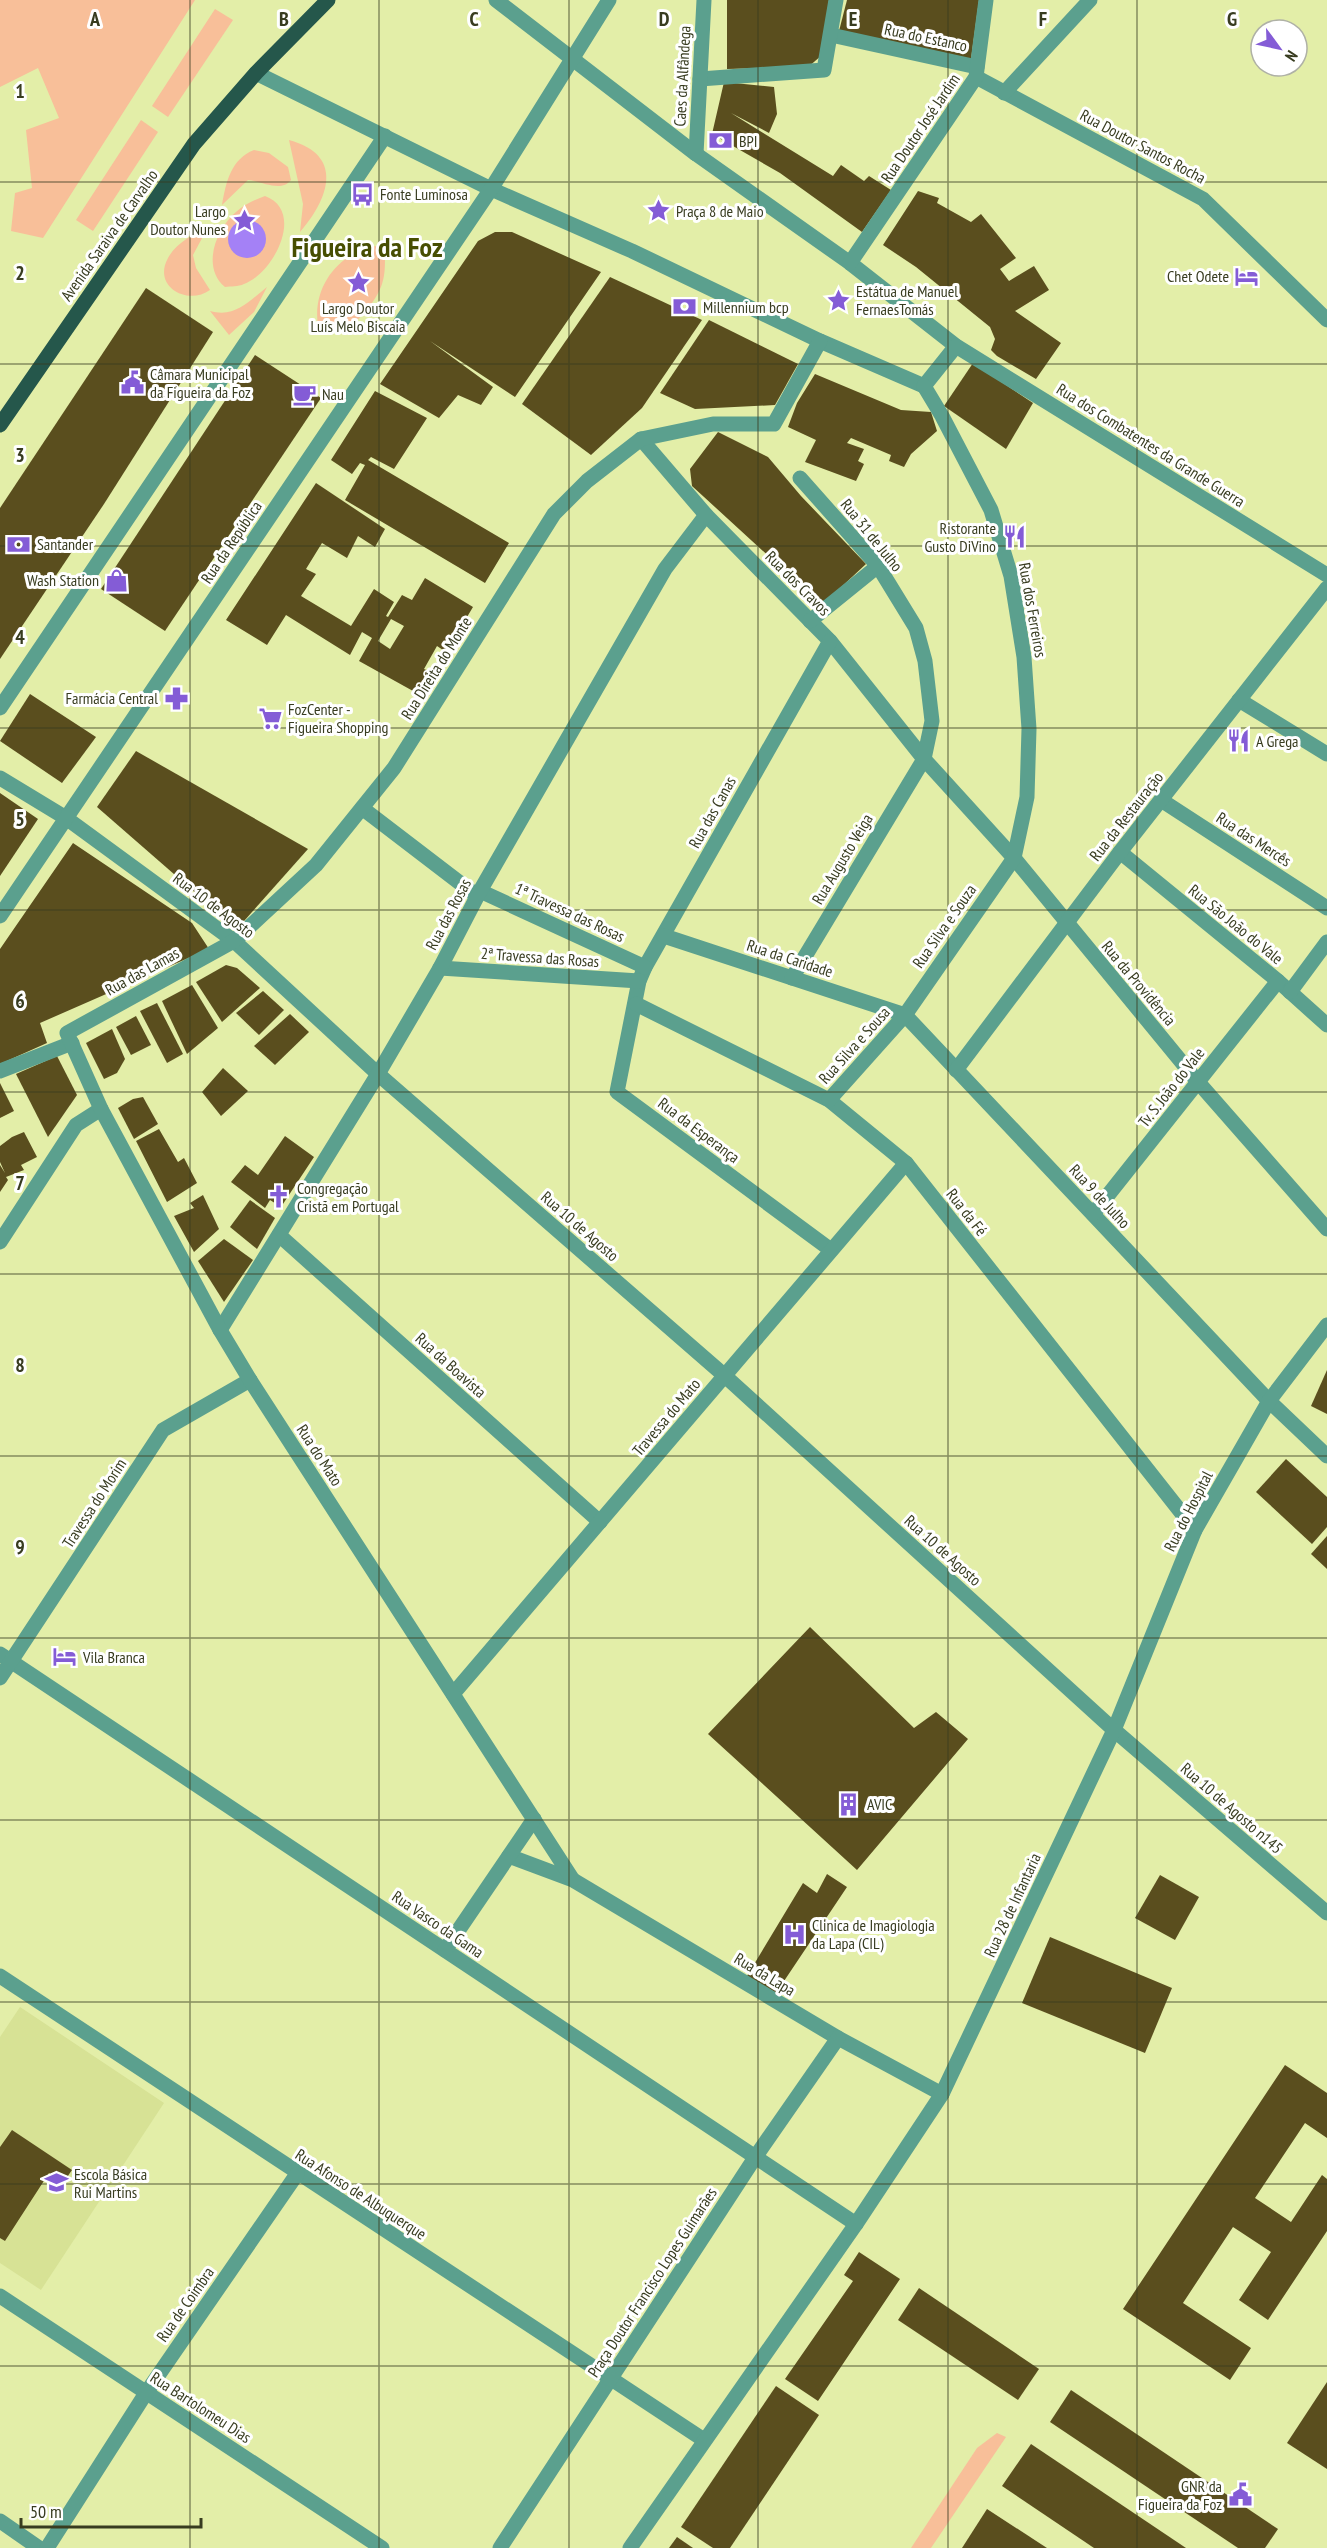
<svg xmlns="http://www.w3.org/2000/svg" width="1327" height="2548" font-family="'PT Sans Narrow',sans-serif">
<rect width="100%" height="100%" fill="#e3eea8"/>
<polygon fill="#d7e295" points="20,2007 164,2103 41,2290 0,2263 0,2037"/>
<g fill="#f8bf99">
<polygon points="0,0 195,0 43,238 11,231 15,193 32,188 26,130 59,118 38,68 0,87"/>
<polygon points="215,9 233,20 168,117 152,106"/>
<polygon points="141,120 158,132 93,231 76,220"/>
<path d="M289 140C345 155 329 199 300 232L303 204Z"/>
<path d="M254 150 269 153 288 167 291 180C281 193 261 181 248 180L222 205C226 182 231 159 254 150Z"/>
<path d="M265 196C306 211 273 274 244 284 238 287 231 286 225 287 201 267 216 229 236 212 245 204 254 200 265 196Z"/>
<path d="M208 227 193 255 196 268 210 290C188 306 152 287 168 258 176 243 194 234 208 227Z"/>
<path d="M376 246 385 256C385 266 385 275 382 284 377 300 357 325 341 331 332 334 325 330 318 326 312 287 338 253 376 246Z"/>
<path d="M267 287 254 312 229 335 210 311C236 318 249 301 267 287Z"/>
<polygon points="997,2433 1006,2437 931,2548 911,2548 977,2448"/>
</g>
<circle fill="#a481f6" cx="247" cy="239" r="19"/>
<g fill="#5a4e1e" fill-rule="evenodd">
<polygon points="727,0 829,0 821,56 808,67 727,69"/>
<polygon points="847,0 979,0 971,59 839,31"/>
<polygon points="724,82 774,87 777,114 769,133 731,113 833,176 841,165 864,181 869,176 891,190 862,232 780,173 712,134"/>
<polygon points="918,191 939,198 937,203 971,222 981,214 1016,258 1000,269 1009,281 1034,266 1049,290 1015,311 1061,343 1036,379 997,356 991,350 995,339 990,327 916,267 883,245"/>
<polygon points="495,232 512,232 601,272 515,397 430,341 493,387 481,405 458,395 439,418 380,384 478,241"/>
<polygon points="610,277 702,320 642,408 591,455 522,404"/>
<polygon points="146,288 213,332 104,504 0,659 0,508"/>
<polygon points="709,320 798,364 775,405 695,409 660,393"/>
<polygon points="255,355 321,398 165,631 101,589"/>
<polygon points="973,363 1033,403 1006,449 944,406"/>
<polygon points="815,374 901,410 931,412 937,431 911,454 904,467 889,461 891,455 851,438 847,443 864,449 858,461 864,464 856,481 805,462 816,440 788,427 797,403"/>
<polygon points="375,391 427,418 394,469 371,457 368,460 509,543 485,583 345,500 365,465 360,463 352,474 331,460"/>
<polygon points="718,432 768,457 801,496 866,564 822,605 692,486 690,469"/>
<path d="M316 483 385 529 375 547 358 536 347 558 322 543 306 569 316 574 301 596 351 626 374 589 394 602 386 616 388 617 402 595 412 600 425 578 473 607 446 652 437 646 424 669 435 674 422 696 359 661 372 638 362 632 350 655 286 615 267 645 226 620ZM391 619 404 626 390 649 378 641Z"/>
<polygon points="30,694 96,737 62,783 0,741"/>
<polygon points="136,751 308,849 237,929 97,807"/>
<polygon points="0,793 38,819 0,876"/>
<polygon points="73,843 192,923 209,949 40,1023 47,1043 0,1064 0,949"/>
<polygon points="226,965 237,968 260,988 222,1022 196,982"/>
<polygon points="192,985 218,1028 187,1054 162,1001"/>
<polygon points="263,991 284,1010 259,1035 236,1013"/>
<polygon points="157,1003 183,1054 167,1063 140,1011"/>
<polygon points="290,1014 309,1032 275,1065 254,1046"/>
<polygon points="136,1016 151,1045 131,1055 116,1027"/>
<polygon points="112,1029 125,1059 117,1073 104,1079 86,1043"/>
<polygon points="57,1056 77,1095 48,1137 16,1074"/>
<polygon points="223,1068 248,1091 221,1116 202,1092"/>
<polygon points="0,1083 14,1111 0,1118"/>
<polygon points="143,1097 158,1124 134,1139 118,1108 133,1099"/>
<polygon points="159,1129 178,1162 184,1158 197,1183 167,1202 136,1141"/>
<polygon points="24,1132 37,1157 21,1165 24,1170 6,1177 8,1180 0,1192 0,1165 5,1173 0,1162 0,1146 12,1137"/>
<polygon points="285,1136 314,1157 281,1207 270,1200 265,1208 231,1182 245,1165 258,1175"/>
<polygon points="203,1195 219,1229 194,1252 174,1216 194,1208 190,1203"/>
<polygon points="250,1200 275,1218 257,1249 230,1227"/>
<polygon points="224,1239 253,1260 224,1302 198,1261"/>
<polygon points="1327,1370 1327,1414 1311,1406"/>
<polygon points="1286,1459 1327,1497 1327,1527 1312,1544 1256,1492"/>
<polygon points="1327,1536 1327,1569 1311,1554"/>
<polygon points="810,1627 914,1728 936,1712 968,1739 857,1870 708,1734"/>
<polygon points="827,1874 847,1887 776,1993 747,1976 803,1883 817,1893"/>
<polygon points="1160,1875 1199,1897 1175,1940 1135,1918"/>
<polygon points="1050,1937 1172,1988 1145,2053 1022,2003"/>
<polygon points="1285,2065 1327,2093 1327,2138 1305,2123 1255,2198 1291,2222 1322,2175 1327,2179 1327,2231 1268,2320 1239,2300 1271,2252 1233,2227 1183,2303 1251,2348 1230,2380 1123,2309"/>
<polygon points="12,2130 72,2170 63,2183 49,2173 5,2241 0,2238 0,2147"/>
<polygon points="859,2252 900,2279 818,2401 785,2379 853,2281 844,2275"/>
<polygon points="919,2288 1039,2369 1018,2400 898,2320"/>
<polygon points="1327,2382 1327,2469 1287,2443"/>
<polygon points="776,2386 819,2415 730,2548 713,2548 681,2527"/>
<polygon points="1071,2390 1278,2529 1265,2548 1238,2548 1050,2422"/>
<polygon points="1031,2444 1186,2548 1094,2548 1002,2486"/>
<polygon points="987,2509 1047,2548 962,2548"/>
<polygon points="677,2537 693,2548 669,2548"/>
</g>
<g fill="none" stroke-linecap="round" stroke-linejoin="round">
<g stroke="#5ba08e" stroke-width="15">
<polyline points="496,0 696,154 850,263 956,346 1327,575"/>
<polyline points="831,35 977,67"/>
<polyline points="256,73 491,189 632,251 820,341 924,386 956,346"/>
<polyline points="976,77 1203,199 1327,320"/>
<polyline points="700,79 824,70 836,0"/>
<polyline points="1004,93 1090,0"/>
<polyline points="696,154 704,0"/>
<polyline points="850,263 976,77 986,0"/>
<polyline points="641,439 706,515 830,641 924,759 1014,858 1198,1082 1327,1229"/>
<polyline points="810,621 878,566"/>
<polyline points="830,641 645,967 639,981 617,1092 831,1250"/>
<polyline points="1239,700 1327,754"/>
<polyline points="0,708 385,136"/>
<polyline points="0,778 66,818 234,941 378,1074 725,1376 1114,1730 1327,1913"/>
<polyline points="1161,800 1327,908"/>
<polyline points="362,808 477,896"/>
<polyline points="1120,852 1278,981 1327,1025"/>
<polyline points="480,891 645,967"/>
<polyline points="0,916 491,189 609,0"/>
<polyline points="664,936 905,1015 1269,1401 1327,1456"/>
<polyline points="440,968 639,981"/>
<polyline points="792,978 924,759 932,721 925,661 916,628 878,566 800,478"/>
<polyline points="1290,992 1327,942"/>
<polyline points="636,1004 829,1100 906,1163 1195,1530"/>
<polyline points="956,1070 1120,852 1327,588"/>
<polyline points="0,1071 72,1043"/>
<polyline points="829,1100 905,1015 1014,858 1027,797 1029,729 1024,657 1011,576 991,510 942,416 924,386"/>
<polyline points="1093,1214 1278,981"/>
<polyline points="279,1235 600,1522"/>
<polyline points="0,1242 76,1125 101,1109"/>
<polyline points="220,1330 378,1074 440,968 480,891 665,569 706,515"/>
<polyline points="0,1654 856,2224"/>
<polyline points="0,1678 163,1430 250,1380"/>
<polyline points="453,1694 906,1163"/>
<polyline points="509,1856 573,1880 838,2038 942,2094"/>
<polyline points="573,1880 250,1380 220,1330 101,1109 67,1033 234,941 316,865 394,768 554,514 587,481 641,439 713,424 774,424 820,341"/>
<polyline points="445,1950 534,1819"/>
<polyline points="0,1976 704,2440"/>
<polyline points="0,2296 382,2548"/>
<polyline points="0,2521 39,2548"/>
<polyline points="47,2548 146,2393 297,2174"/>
<polyline points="500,2548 756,2156 838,2038"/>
<polyline points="630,2548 856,2224 942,2094 1114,1730 1195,1530 1269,1401 1327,1325"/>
</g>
<polyline stroke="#25574b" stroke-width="15" points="0,425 194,144 256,73 328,0"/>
</g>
<path fill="none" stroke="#383c20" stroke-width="1.5" stroke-opacity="0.55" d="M190 0V2548M379 0V2548M569 0V2548M758 0V2548M948 0V2548M1137 0V2548M0 182H1327M0 364H1327M0 546H1327M0 728H1327M0 910H1327M0 1092H1327M0 1274H1327M0 1456H1327M0 1638H1327M0 1820H1327M0 2002H1327M0 2184H1327M0 2366H1327"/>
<defs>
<symbol id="bank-bare" viewBox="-9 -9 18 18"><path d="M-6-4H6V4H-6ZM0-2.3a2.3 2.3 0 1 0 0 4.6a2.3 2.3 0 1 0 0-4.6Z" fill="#845cd6" stroke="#fff" stroke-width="2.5" paint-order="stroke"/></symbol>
<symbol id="bus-bare" viewBox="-9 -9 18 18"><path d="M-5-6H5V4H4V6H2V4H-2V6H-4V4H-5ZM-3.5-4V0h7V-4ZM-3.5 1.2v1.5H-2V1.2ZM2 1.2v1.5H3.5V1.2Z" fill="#845cd6" stroke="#fff" stroke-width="2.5" paint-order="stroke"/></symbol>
<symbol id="sight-bare" viewBox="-9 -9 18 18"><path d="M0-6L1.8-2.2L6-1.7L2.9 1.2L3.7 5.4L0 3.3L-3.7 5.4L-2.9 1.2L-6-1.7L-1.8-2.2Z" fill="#845cd6" stroke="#fff" stroke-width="2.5" paint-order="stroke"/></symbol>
<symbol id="hotel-bare" viewBox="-9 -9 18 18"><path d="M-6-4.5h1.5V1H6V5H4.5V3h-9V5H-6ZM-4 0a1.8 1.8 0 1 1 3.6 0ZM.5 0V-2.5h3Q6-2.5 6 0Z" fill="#845cd6" stroke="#fff" stroke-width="2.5" paint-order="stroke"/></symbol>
<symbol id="civic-bare" viewBox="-9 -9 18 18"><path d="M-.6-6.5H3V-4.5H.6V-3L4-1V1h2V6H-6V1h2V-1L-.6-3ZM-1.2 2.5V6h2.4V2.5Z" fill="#845cd6" stroke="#fff" stroke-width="2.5" paint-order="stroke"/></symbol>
<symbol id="cafe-bare" viewBox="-9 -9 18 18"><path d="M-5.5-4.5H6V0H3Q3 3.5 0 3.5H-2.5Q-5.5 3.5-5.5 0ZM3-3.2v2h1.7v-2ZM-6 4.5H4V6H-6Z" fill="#845cd6" stroke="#fff" stroke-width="2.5" paint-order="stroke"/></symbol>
<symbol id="restaurant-bare" viewBox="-9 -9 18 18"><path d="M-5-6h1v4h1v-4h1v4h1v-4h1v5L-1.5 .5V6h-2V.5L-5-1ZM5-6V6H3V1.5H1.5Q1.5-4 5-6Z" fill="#845cd6" stroke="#fff" stroke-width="2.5" paint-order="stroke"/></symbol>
<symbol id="shop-bare" viewBox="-9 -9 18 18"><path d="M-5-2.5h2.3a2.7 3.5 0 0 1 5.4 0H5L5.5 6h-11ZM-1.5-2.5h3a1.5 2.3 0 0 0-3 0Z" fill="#845cd6" stroke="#fff" stroke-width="2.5" paint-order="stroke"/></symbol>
<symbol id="pharmacy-bare" viewBox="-9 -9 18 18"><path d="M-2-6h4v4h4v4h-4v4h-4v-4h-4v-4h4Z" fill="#845cd6" stroke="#fff" stroke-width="2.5" paint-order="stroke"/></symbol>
<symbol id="supermarket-bare" viewBox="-9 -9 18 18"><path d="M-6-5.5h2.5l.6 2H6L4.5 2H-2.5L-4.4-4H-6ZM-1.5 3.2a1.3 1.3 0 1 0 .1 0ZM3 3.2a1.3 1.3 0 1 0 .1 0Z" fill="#845cd6" stroke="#fff" stroke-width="2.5" paint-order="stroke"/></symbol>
<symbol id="church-bare" viewBox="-9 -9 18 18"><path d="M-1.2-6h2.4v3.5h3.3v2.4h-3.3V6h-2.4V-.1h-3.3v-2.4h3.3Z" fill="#845cd6" stroke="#fff" stroke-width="2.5" paint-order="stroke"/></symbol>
<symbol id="building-bare" viewBox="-9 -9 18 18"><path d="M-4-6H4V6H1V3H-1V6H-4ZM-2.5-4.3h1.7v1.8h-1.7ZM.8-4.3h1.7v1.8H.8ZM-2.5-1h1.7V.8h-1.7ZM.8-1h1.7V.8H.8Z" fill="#845cd6" stroke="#fff" stroke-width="2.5" paint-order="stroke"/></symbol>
<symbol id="hospital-bare" viewBox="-9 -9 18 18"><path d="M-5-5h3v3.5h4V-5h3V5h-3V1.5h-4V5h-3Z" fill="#845cd6" stroke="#fff" stroke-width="2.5" paint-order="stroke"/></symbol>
<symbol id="school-bare" viewBox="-9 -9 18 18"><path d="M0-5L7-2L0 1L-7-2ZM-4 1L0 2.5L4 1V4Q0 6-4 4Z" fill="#845cd6" stroke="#fff" stroke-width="2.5" paint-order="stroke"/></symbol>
</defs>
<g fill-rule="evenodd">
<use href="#bank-bare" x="704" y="124" width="33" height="33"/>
<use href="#bus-bare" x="346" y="178" width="33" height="33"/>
<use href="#sight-bare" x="642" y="194" width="33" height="33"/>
<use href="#sight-bare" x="228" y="204" width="33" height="33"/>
<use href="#hotel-bare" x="1230" y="260" width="33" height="33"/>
<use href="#sight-bare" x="342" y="266" width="33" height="33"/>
<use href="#sight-bare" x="822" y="284" width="33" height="33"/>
<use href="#bank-bare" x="668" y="290" width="33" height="33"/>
<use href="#civic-bare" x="116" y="366" width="33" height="33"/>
<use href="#cafe-bare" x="288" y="378" width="33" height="33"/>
<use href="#restaurant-bare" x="998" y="520" width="33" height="33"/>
<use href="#bank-bare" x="2" y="528" width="33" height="33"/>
<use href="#shop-bare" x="100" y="564" width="33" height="33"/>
<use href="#pharmacy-bare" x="160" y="682" width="33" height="33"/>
<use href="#supermarket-bare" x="254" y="702" width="33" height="33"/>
<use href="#restaurant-bare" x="1222" y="724" width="33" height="33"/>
<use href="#church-bare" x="262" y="1180" width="33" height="33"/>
<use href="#hotel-bare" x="48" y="1640" width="33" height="33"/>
<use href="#building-bare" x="832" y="1788" width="33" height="33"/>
<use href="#hospital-bare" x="778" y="1918" width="33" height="33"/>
<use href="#school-bare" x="40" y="2166" width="33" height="33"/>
<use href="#civic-bare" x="1224" y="2478" width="33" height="33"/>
</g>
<g text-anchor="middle" stroke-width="6" stroke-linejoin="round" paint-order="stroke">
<g font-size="16" fill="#383c20" stroke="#fff">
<text transform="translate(926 37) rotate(12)" y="6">Rua do Estanco</text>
<text transform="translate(682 76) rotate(-87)" y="6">Caes da Alfândega</text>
<text transform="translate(920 128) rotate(-56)" y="6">Rua Doutor José Jardim</text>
<text transform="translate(1143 146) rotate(28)" y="6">Rua Doutor Santos Rocha</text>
<text transform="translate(109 235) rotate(-55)" y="6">Avenida Saraiva de Carvalho</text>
<text transform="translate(1151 445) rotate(32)" y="6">Rua dos Combatentes da Grande Guerra</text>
<text transform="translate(872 535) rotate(51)" y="6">Rua 31 de Julho</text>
<text transform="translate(231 542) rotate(-56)" y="6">Rua da República</text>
<text transform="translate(798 583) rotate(45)" y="6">Rua dos Cravos</text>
<text transform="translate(1033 610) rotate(80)" y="6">Rua dos Ferreiros</text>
<text transform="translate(436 668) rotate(-58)" y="6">Rua Direita do Monte</text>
<text transform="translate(712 812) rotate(-61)" y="6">Rua das Canas</text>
<text transform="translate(1126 816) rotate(-52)" y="6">Rua da Restauração</text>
<text transform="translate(1254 839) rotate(33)" y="6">Rua das Mercês</text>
<text transform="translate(842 859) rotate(-59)" y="6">Rua Augusto Veiga</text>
<text transform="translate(214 905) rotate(37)" y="6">Rua 10 de Agosto</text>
<text transform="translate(570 912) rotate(25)" y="6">1ª Travessa das Rosas</text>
<text transform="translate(448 914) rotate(-62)" y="6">Rua das Rosas</text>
<text transform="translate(1236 924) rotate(39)" y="6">Rua São João do Vale</text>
<text transform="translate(944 926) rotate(-55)" y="6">Rua Silva e Souza</text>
<text transform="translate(540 957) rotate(4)" y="6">2ª Travessa das Rosas</text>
<text transform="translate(790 958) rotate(18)" y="6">Rua da Caridade</text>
<text transform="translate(142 971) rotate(-29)" y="6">Rua das Lamas</text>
<text transform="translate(1139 983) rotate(50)" y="6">Rua da Providência</text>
<text transform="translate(854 1045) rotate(-48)" y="6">Rua Silva e Sousa</text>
<text transform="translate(1171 1087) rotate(-52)" y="6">Tv. S. João do Vale</text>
<text transform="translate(699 1130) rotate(37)" y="6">Rua da Esperança</text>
<text transform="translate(1100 1196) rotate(47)" y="6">Rua 9 de Julho</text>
<text transform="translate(967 1212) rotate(52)" y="6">Rua da Fé</text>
<text transform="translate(580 1226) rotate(41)" y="6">Rua 10 de Agosto</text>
<text transform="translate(451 1365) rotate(42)" y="6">Rua da Boavista</text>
<text transform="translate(666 1417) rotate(-50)" y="6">Travessa do Mato</text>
<text transform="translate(320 1455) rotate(57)" y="6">Rua do Mato</text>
<text transform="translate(94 1503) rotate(-57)" y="6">Travessa do Morim</text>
<text transform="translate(1188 1511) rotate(-63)" y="6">Rua do Hospital</text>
<text transform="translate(943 1550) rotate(42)" y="6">Rua 10 de Agosto</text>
<text transform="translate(1232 1808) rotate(41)" y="6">Rua 10 de Agosto n145</text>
<text transform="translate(1012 1905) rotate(-65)" y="6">Rua 28 de Infantaria</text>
<text transform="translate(438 1924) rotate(34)" y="6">Rua Vasco da Gama</text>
<text transform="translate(765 1974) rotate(31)" y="6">Rua da Lapa</text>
<text transform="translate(361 2194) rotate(33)" y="6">Rua Afonso de Albuquerque</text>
<text transform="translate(652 2282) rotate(-57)" y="6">Praça Doutor Francisco Lopes Guimarães</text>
<text transform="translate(185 2304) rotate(-55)" y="6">Rua de Coimbra</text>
<text transform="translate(201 2407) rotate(33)" y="6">Rua Bartolomeu Dias</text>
</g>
<g font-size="16" fill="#383c20" stroke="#fff" text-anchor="start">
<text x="739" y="147">BPI</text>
<text x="380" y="200">Fonte Luminosa</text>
<text x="226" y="217" text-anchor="end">Largo<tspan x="226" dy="18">Doutor Nunes</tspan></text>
<text x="676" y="217">Praça 8 de Maio</text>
<text x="1229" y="282" text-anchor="end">Chet Odete</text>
<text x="856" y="297">Estátua de Manuel<tspan x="856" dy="18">FernaesTomás</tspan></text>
<text x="703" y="313">Millennium bcp</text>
<text x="358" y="314" text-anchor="middle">Largo Doutor<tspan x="358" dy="18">Luís Melo Biscaia</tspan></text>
<text x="150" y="380">Câmara Municipal<tspan x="150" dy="18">da Figueira da Foz</tspan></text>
<text x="322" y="400">Nau</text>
<text x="996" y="534" text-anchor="end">Ristorante<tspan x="996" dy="18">Gusto DiVino</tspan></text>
<text x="37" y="550">Santander</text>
<text x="99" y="586" text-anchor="end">Wash Station</text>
<text x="158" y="704" text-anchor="end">Farmácia Central</text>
<text x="288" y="715">FozCenter -<tspan x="288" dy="18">Figueira Shopping</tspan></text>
<text x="1256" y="747">A Grega</text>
<text x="297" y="1194">Congregação<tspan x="297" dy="18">Cristã em Portugal</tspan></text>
<text x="83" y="1663">Vila Branca</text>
<text x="867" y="1810">AVIC</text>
<text x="812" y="1931">Clinica de Imagiologia<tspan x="812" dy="18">da Lapa (CIL)</tspan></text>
<text x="74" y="2180">Escola Básica<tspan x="74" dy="18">Rui Martins</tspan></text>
<text x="1222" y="2492" text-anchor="end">GNR da<tspan x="1222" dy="18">Figueira da Foz</tspan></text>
</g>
<g font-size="28" font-weight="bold" fill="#474e02" stroke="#fff">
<text x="367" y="257">Figueira da Foz</text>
</g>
</g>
<g font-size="20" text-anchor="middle" font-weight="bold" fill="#383c20" stroke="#fff" stroke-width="6" stroke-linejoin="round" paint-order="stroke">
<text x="95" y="26">A</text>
<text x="284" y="26">B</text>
<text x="474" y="26">C</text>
<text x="664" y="26">D</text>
<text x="853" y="26">E</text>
<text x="1043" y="26">F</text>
<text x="1232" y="26">G</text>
<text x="20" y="98">1</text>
<text x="20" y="280">2</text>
<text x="20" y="462">3</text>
<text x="20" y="644">4</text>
<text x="20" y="826">5</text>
<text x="20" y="1008">6</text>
<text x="20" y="1190">7</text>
<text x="20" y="1372">8</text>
<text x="20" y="1554">9</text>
</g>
<g transform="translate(1279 48) rotate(123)"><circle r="28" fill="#ffffff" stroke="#afb1a6" stroke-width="1.5"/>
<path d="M0-4.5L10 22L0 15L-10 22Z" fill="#845cd6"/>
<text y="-9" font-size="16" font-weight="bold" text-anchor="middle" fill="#383c20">N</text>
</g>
<path d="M21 2518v9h180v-9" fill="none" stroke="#383c20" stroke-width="3"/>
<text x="30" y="2518" font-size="18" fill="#383c20" stroke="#ffffff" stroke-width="4.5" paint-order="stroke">50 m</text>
</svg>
